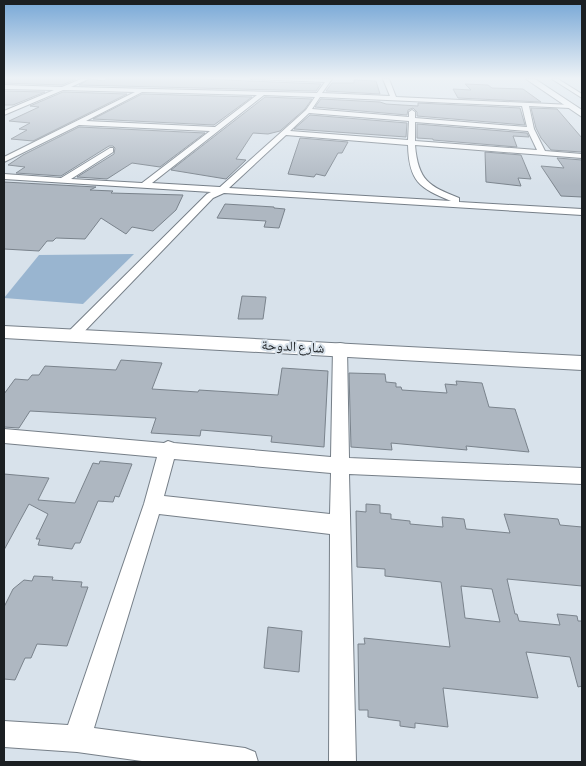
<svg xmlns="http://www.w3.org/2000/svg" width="586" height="766" font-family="'Asap Condensed','Noto Naskh Arabic',sans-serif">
<rect width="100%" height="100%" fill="#d8e2eb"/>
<polygon fill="#99b5d0" points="134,254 83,304 4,298 39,255"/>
<g fill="#aeb7c1" stroke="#7a838c" fill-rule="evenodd">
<polygon points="4,79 76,79 62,85 4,83"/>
<polygon points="90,79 103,81 107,79 201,79 321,84 316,91 79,85"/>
<polygon points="354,80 376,81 380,94 326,91 332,83 354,83"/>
<polygon points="465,84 488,85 492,88 523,89 541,102 458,98 453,89 471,90"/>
<polygon points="4,91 45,92 13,105 4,105"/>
<polygon points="63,92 127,94 33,141 11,139 27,130 19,129 30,123 9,121 39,107 30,106"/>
<polygon points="142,94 252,97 214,125 93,119"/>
<polygon points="265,97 312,99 305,109 280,131 268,134 253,133 236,159 246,160 226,179 171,170"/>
<polygon points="321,99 380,102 386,104 418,106 418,103 520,108 525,125 417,116 417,112 413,108 408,110 407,115 315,107"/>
<polygon points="531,108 557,109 582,138 582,152 551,150 541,138 536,128"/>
<polygon points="310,115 407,123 406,137 294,129"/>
<polygon points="417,124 527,133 529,137 513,136 517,147 433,140 433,139 417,138"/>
<polygon points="79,127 205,133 160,167 132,163 107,179 77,177 114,154 115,148 113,146 109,146 61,176 16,173 25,167 8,165 23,155"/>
<polygon points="300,138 348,142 342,153 338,153 325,176 316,174 314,177 288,174"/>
<polygon points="485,152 521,155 531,179 518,178 521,186 486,182"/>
<polygon points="557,158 582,160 582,197 561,196 541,166 564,168"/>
<polygon points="4,182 96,187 90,190 113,191 111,193 183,195 176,210 153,231 132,227 126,234 101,218 85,239 56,238 53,241 47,241 39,251 4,249"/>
<polygon points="225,204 274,207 274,208 285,209 279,228 264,227 266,221 217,218"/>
<polygon points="242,296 266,297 263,319 238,319"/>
<polygon points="121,360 162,363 152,389 198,392 199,390 278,395 282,368 328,371 324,447 271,442 272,436 201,430 200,436 151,433 156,418 30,411 19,428 4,427 4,394 15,379 28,380 32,375 39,375 45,366 116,370"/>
<polygon points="349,373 385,374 386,382 396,383 396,387 401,387 402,390 447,393 445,384 457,385 456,381 482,383 489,407 515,409 529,452 466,446 467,450 391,443 392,450 351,447"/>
<polygon points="100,461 132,464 119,497 115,496 113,502 98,501 80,543 75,543 72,549 38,545 40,539 36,539 48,514 29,504 4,550 4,474 49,478 38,500 75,503 93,463 99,464"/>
<path d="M366 504 380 505V513L391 514V519L410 521V524L443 527 442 517 464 519 466 529 510 533 504 514 558 519 560 525 582 527V586L507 579 515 614H517L519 621 560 625 557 614 577 616 578 621H582V686L578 687 570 657 526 652 538 698 443 688 448 727 415 723V728L400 726V721L368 717V710H359L358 644H365L364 638 450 647 441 582 385 576V569L357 567 356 511 366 512ZM461 586 492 589 500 622 465 618Z"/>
<polygon points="34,576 53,577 52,580 82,582 81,587 88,587 67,646 37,644 31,658 25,658 15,680 4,679 4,607 13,589 24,580 32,581"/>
<polygon points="268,627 302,631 299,672 264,668"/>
</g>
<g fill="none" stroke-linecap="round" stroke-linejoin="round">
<defs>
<g id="minor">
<path d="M81 79H88L71 87 317 93 325 82 251 79H332L322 93 390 96 383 79H389L396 97 572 105 570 108 529 106 534 129 545 151 582 154V158L415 145C418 181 429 186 459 198V202L582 209V215L224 193 213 198 78 338H68L66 335 68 332 207 194 211 192 4 179V174L61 178 110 148H113V152L71 179 142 183 210 131 79 125 4 162V157L135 92 63 90 4 115V111L54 90 4 89V85L62 87ZM142 92 257 95 215 127 86 121ZM264 95 315 97 306 110 220 187 152 183ZM320 97 522 106 527 127 415 118V112L412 110 409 112V117L312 109ZM309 113 409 121 408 140 290 131ZM415 122 528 131 537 150 415 141ZM286 135 408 145C409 181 419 188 451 201L229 188Z"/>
<polygon points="552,79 558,79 582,94 582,98"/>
<path d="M340 343 345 344 347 348 349 458 582 468V484L349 474 356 762H329L330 534 159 514 94 728 245 748 255 752 258 762H149L77 752 4 747V721L68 725 144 504 157 457 4 443V429L164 443 168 441 174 443 331 457 333 348 335 344ZM174 459 331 473 330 514 164 496Z"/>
</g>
<polygon id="tertiary" points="4,326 582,356 582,370 4,338"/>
<polygon id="secondary" points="526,79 535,79 582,110 582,117"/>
</defs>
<use href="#minor" stroke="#767f88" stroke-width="2"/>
<use href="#tertiary" stroke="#767f88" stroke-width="2"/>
<use href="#secondary" stroke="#767f88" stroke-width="2"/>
<use href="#minor" fill="#fff" fill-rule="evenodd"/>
<use href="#tertiary" fill="#fff" fill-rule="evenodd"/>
<use href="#secondary" fill="#fff" fill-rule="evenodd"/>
</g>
<linearGradient id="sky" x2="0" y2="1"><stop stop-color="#77a7d6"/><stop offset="0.42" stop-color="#edf2f6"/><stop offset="1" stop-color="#edf2f6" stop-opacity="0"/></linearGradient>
<rect width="586" height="186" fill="url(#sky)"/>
<g text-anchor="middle" stroke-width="4" stroke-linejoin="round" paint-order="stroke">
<g font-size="14" fill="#1b1f22" stroke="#d8e2eb">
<text transform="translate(293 346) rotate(3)" y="5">شارع الدوحة</text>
</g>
</g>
<rect width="586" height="766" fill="none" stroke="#1b1f22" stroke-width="10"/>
</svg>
